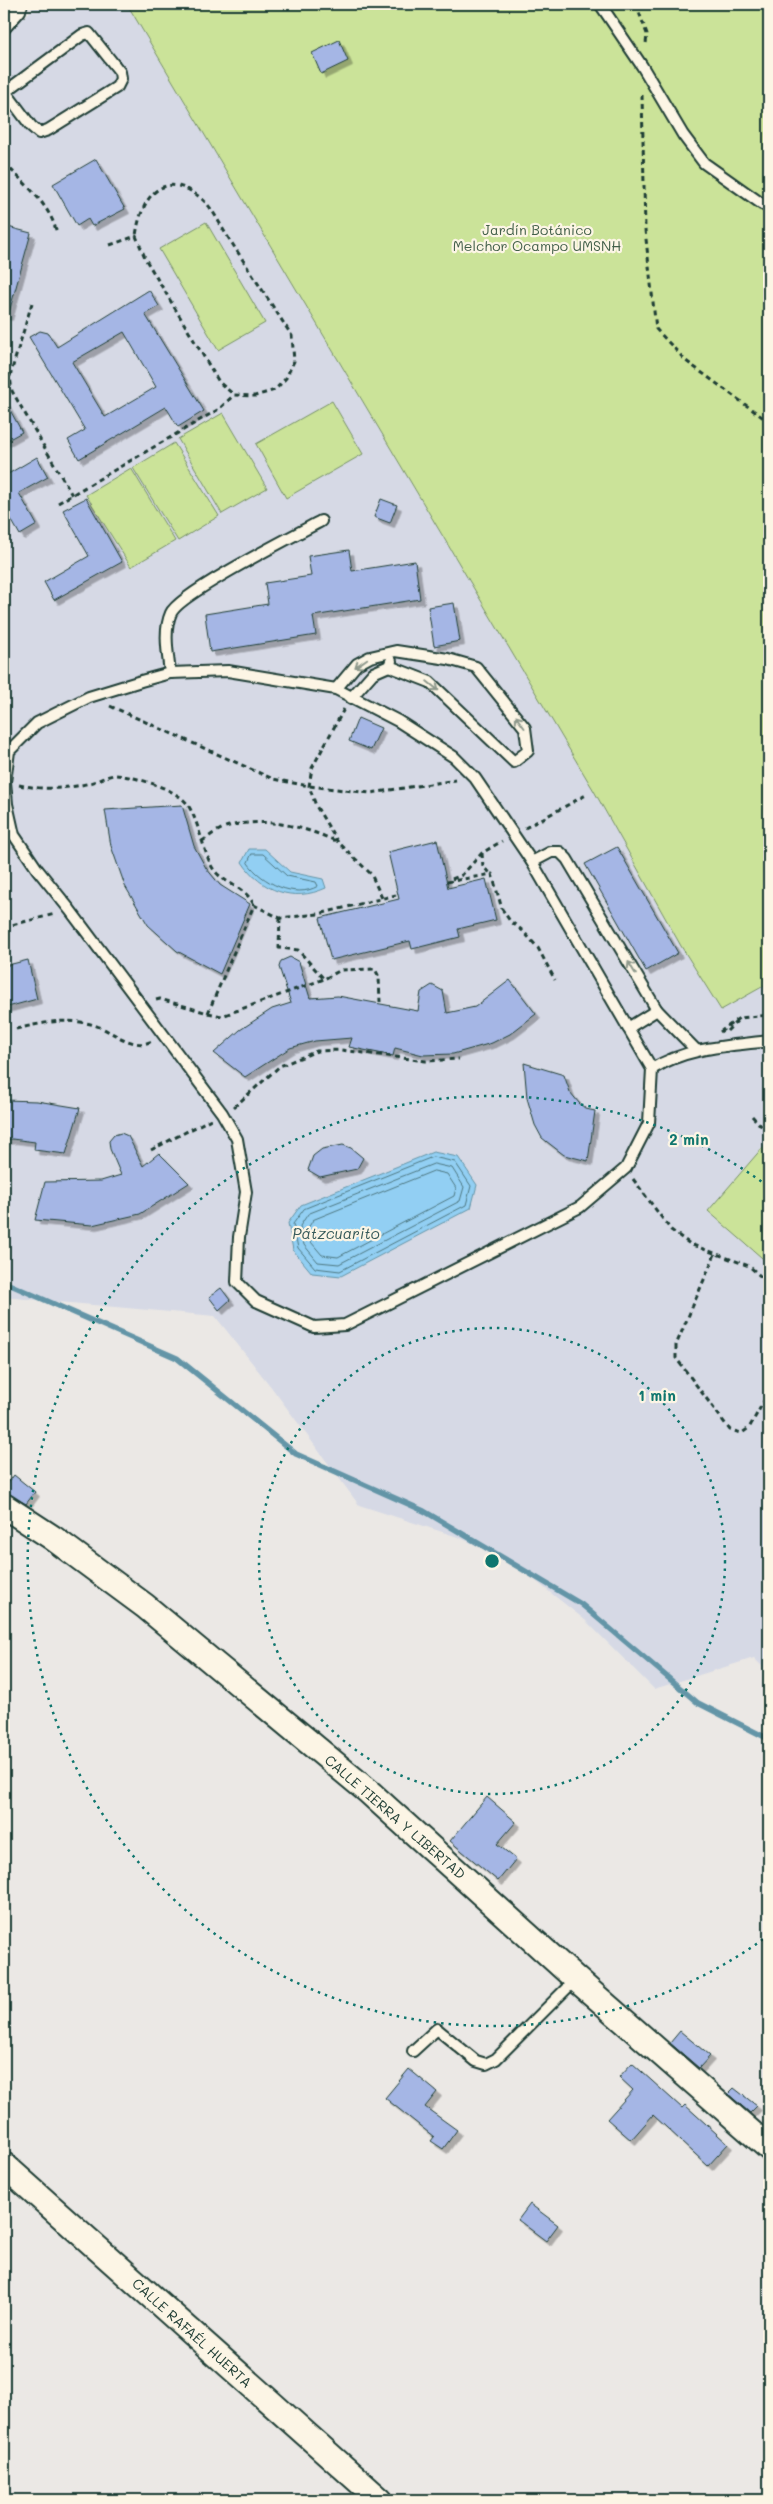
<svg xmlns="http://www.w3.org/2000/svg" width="773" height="2504" font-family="Mali,sans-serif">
<defs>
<filter id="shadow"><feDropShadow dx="4.5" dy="4.5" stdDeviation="0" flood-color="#0004"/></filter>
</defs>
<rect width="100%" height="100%" fill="#ebe8e5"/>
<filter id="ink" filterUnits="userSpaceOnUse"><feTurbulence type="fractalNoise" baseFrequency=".02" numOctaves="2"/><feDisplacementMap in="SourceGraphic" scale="10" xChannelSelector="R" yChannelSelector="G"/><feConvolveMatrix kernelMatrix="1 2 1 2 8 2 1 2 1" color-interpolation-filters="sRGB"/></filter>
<g filter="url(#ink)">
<polygon fill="#d6d9e5" points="39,4 127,4 594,791 681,946 721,1010 769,983 769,1673 754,1658 654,1689 585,1620 508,1559 458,1537 359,1505 272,1388 215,1316 4,1297 4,35"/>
<g fill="#cbe399" stroke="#759066">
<polygon points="127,4 769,4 769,983 721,1010 681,946 594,791"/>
<polygon points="206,222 265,323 218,350 159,249"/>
<polygon points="332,401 363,454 286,498 256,444"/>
<polygon points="223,413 267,488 222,514 178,439"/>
<polygon points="174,443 219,516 178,541 133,468"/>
<polygon points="131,468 175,541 131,567 86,495"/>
<polygon points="769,1140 769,1264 708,1211"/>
</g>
<g fill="#92cff3" stroke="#6495a7">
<path d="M249 849H265L290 872 323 879 326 888C293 903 261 891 242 862Z"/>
<polygon points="433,1152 458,1157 477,1185 471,1208 341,1276 312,1273 293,1250 288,1223 301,1205"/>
</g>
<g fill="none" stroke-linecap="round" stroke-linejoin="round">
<g stroke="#4d7780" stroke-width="1">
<path d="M252 854H263L287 876 316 882 318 886C295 900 261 882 248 863Z"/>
<polygon points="433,1157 455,1162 471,1186 466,1205 340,1271 315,1268 298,1248 293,1224 304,1209"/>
<polygon points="434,1164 452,1168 464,1187 460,1201 339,1264 318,1262 304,1245 300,1226 308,1214"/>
<polygon points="434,1171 447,1174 456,1188 454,1196 338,1257 322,1255 311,1242 308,1228 313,1220"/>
</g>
<polyline stroke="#6495a7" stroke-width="5.5" points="4,1282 177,1358 296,1454 424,1511 581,1604 698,1703 769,1739"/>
</g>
<g fill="#a5b6e5" stroke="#1f3d34" fill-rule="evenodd" filter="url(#shadow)">
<polygon points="339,40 348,61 321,74 312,53"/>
<polygon points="96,159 125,209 92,226 88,219 77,226 53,184"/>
<polygon points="4,226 31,233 8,316 4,315"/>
<path d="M149 290 159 306 145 314 204 411 178 427 166 407 79 459 68 440 85 430 29 337 40 331 48 333 57 347ZM124 332 156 387 105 417 72 362Z"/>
<polygon points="4,399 22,432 4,442"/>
<polygon points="37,457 48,477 19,493 37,525 20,535 4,507 4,466 8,474"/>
<polygon points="86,498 122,562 54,600 44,582 89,556 63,510"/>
<polygon points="381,499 397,505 390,523 374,517"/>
<polygon points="349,550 352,571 415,561 420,599 313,616 316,635 210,652 205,614 268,604 265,583 311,576 308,556"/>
<polygon points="454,603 460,641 434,646 428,607"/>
<polygon points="358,718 381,728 371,750 349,741"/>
<polygon points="182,805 194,846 206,868 220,885 250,904 220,974 177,951 148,925 125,886 111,846 105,810"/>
<polygon points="437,840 448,888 486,879 496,920 458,929 460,937 412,949 410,941 331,960 320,918 399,899 388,852"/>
<polygon points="617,847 678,953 646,971 585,864"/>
<polygon points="290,957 299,962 310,998 338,996 418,1011 421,992 432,985 443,991 447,1013 475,1007 510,980 536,1014 510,1034 492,1043 453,1054 423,1055 395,1048 393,1056 349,1047 352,1038 315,1041 290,1048 245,1077 214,1053 240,1030 272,1009 291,1003 279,967 281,961"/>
<polygon points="28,960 37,999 4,1008 4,966"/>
<polygon points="524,1063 564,1075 570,1092 579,1103 586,1109 595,1111 588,1161 564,1155 542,1138 535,1125 527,1098"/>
<polygon points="4,1100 37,1101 80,1108 66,1154 34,1150 35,1142 12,1139 4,1140"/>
<polygon points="121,1133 128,1136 143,1166 159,1153 189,1183 140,1214 92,1225 35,1220 45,1182 101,1181 121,1175 110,1149 109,1141 114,1135"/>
<polygon points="343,1145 351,1148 363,1158 357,1169 320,1177 308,1170 313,1156 322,1149"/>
<polygon points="221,1288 230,1300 219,1310 209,1297"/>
<polygon points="14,1475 35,1492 26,1504 4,1492 4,1489"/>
<polygon points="487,1797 516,1822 497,1844 516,1859 498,1881 450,1841"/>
<polygon points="680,2031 710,2056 699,2068 670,2043"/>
<polygon points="632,2063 682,2108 685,2105 728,2144 708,2166 653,2115 631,2140 607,2119 633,2090 619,2077"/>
<polygon points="409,2069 437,2092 425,2107 457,2130 443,2149 431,2141 434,2137 385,2098"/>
<polygon points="734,2088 757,2106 750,2113 728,2094"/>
<polygon points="530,2204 558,2225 546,2241 518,2220"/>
</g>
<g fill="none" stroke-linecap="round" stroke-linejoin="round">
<defs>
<g id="service">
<polyline points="600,4 642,66 683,135 704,163 762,204 769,207"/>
<polyline points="4,29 20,11"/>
<polyline points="4,90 31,126 39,133 48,130 117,87 121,79 120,72 89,33 82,35 5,92"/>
<polygon points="228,671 336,689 398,721 454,757 475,778 532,862 652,1069 649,1123 626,1168 580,1207 345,1325 314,1327 256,1301 237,1282 239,1237 246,1192 237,1139 222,1113 70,910 37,869 14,835 7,804 5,782 9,751 37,723 89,697 141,681 170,673"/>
<path d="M170 673C168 654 163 631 171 613 180 593 295 535 321 521"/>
<polyline points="336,689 357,664 370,657 396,651 448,659 476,667 525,728 528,751 514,762 430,682 389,666"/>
<polyline points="351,698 373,673 389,666 391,661"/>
<polyline points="532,862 551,852 560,852 567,859 657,1010"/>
<polyline points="628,1028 657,1010 696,1050"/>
<path d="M652 1069C688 1047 728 1046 769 1041"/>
<polyline points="413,2051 437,2029 476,2061 486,2064 496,2059 576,1979"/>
</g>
<g id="tertiary">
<polyline points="4,1506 53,1538 145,1606 369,1792 576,1979 769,2148"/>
<polyline points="4,2165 380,2500"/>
</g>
<polyline id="secondary" points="4,9 13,4"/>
</defs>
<use href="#service" stroke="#1f3d34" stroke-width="14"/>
<use href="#tertiary" stroke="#1f3d34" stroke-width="28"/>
<use href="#secondary" stroke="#1f3d34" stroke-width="31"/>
<g stroke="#1f3d34" stroke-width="3" stroke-dasharray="5 4" stroke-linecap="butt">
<polyline points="636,4 647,34 646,44"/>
<polyline points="642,95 645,230 656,329 686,361 769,422"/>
<path d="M4 163C24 183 51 205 57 234"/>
<path d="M110 245 136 236 146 260 219 382 234 395 255 396 275 390 286 378 294 361 292 336C270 302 248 268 226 234 219 223 212 207 202 199 164 167 141 196 136 236"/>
<polyline points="32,303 10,376 12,391 72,495"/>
<polyline points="58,503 219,409 234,395"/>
<polyline points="110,706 273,779 309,786 371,793 456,780"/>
<polyline points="344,709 312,768 309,786 316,806 337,841 371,874 382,898"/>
<path d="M19 785C43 790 67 789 90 783 98 781 108 775 116 775 133 776 178 789 188 805 199 823 202 846 211 865 220 884 245 885 254 905"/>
<polyline points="525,828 586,795"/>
<path d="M202 841C210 836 220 828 229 826 268 817 301 826 336 841"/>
<polyline points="482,853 483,868 491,873"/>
<polyline points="452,879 462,875 482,853 502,841"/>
<polyline points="447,882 492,874 502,909 510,921 523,931 538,948 555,980"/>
<polyline points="280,918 279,948 298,950 324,979 341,970 375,969 379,977 380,1002"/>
<polyline points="4,927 55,914"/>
<polyline points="156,1000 160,999 208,1013 254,905 280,918 319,914 396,895"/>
<polyline points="208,1013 222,1016 324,979"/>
<path d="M16 1029C42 1023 67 1017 94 1025 111 1030 133 1051 152 1041"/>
<polyline points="727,1031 737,1021"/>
<polyline points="720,1032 739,1018 769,1015"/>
<polyline points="234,1107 280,1066 317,1051 341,1050 426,1061 459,1059"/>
<polyline points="752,1116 763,1128 769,1125"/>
<polyline points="151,1150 211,1119"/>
<polyline points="633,1179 671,1230 690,1244 749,1266 769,1284"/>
<polyline points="715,1254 676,1345 676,1358 730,1430 742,1433 749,1428 769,1392"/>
</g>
<use href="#service" stroke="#fcf5e5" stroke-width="10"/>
<use href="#tertiary" stroke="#fcf5e5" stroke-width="24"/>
<use href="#secondary" stroke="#fcf5e5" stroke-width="28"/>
</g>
<defs><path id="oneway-shaft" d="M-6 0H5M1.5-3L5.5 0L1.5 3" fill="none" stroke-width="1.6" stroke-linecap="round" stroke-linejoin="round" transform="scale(1.25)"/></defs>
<g stroke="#8e998c">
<use href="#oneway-shaft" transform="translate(361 663) rotate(145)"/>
<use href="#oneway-shaft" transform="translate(433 686) rotate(39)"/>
<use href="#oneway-shaft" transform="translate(520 722) rotate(-127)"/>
<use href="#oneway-shaft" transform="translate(632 968) rotate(-121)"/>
</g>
</g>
<g fill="none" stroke="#0f766e" stroke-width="2.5" stroke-dasharray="2.5 5">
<circle cx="492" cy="1561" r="233"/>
<path d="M769 1935A465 465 0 1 1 769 1187"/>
</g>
<g text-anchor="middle" stroke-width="4.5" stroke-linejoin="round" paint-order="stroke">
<g font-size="14" fill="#415e48" stroke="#fcf5e5">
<text x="537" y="235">Jardín Botánico<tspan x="537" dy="16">Melchor Ocampo UMSNH</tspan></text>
</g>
<g font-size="14" fill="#1f3d34" stroke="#fcf5e5">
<text transform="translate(395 1817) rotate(41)" y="5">CALLE TIERRA Y LIBERTAD</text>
<text transform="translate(192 2333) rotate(42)" y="5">CALLE RAFAÉL HUERTA</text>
</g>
<g font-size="15" font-style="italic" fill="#365a5a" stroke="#fcf5e5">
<text x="336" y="1239">Pátzcuarito</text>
</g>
</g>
<circle cx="492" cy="1561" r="8" fill="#0f766e" stroke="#fcf5e5" stroke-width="2.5"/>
<g font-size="15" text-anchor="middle" font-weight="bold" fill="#0f766e" stroke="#fcf5e5" stroke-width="4.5" stroke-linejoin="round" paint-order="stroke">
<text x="689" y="1145">2 min</text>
<text x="657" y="1401">1 min</text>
</g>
<rect width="773" height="2504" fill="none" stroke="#fcf5e5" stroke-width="20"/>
<rect x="10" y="10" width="753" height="2484" fill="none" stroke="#1f3d34" stroke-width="2" filter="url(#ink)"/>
</svg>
